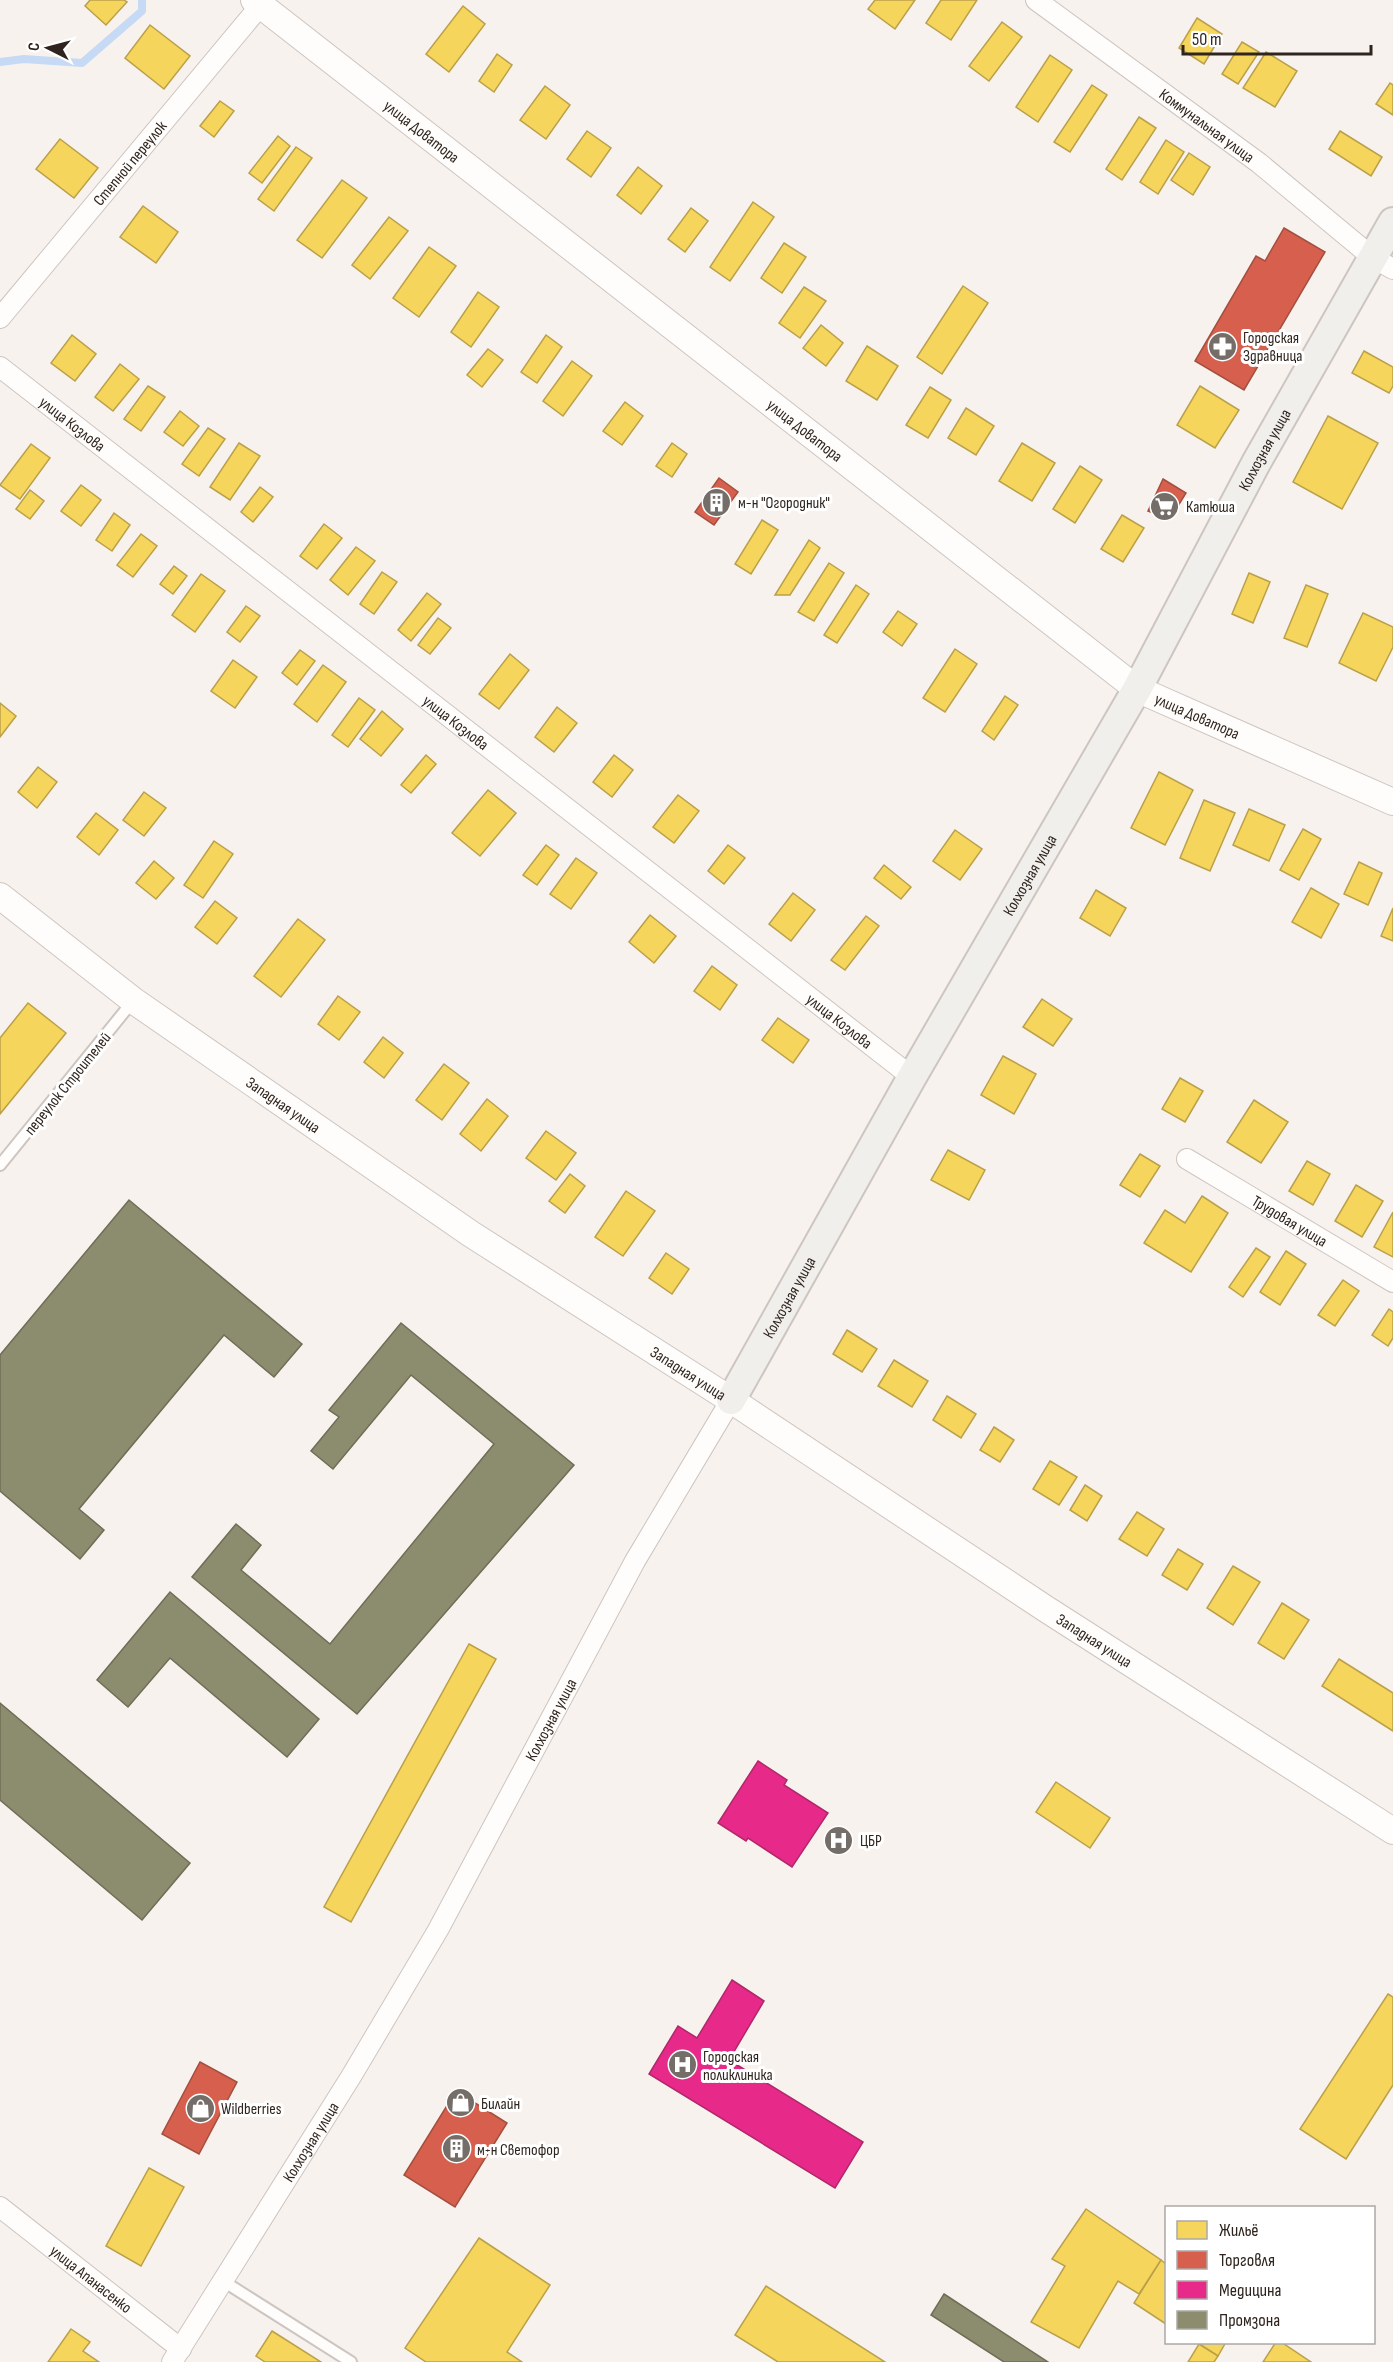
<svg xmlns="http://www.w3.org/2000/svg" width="1393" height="2362" font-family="'Sofia Sans Condensed',sans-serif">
<rect width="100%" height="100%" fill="#f8f2ee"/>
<g fill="#f6d55c" stroke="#baa049" stroke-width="1.5">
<polygon points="90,0 124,0 127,2 106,25 85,6"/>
<polygon points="875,0 915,0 895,29 868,9"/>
<polygon points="941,0 977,0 951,40 926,23"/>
<polygon points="463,6 485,24 449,72 426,54"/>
<polygon points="1197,18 1222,34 1204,64 1179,48"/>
<polygon points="1002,22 1022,37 989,81 969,66"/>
<polygon points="150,25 190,56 164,89 125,58"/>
<polygon points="1242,42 1259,52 1238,84 1222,74"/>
<polygon points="1266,52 1297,71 1275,107 1243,88"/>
<polygon points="497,54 512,65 494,92 479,81"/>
<polygon points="1050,55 1072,70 1038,122 1016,107"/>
<polygon points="1390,83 1393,85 1393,115 1376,104"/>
<polygon points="1092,85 1107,95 1070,152 1054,142"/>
<polygon points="545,86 570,105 546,139 520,120"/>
<polygon points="220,101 234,111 214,137 200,126"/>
<polygon points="1139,117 1156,128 1122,180 1106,169"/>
<polygon points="587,131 611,148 591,177 567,159"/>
<polygon points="1340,131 1382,157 1371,176 1329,149"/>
<polygon points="278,136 290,146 262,183 249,173"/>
<polygon points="60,139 98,168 74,198 36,169"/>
<polygon points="1166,140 1184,152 1158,194 1140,182"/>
<polygon points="296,147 312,158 274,211 258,199"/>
<polygon points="1189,153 1210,167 1193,195 1171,180"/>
<polygon points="638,167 662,186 641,214 617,195"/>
<polygon points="342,180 367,198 322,258 297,240"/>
<polygon points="753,202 774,217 730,281 710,267"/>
<polygon points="143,206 178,232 156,263 120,237"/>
<polygon points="691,208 708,221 685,252 668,239"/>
<polygon points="389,217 408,231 370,279 352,265"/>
<polygon points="784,243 806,257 782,293 761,278"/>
<polygon points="429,247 456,266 419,317 393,298"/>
<polygon points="963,286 988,303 942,374 917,357"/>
<polygon points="804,287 826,301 800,338 779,323"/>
<polygon points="478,292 499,307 471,347 451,332"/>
<polygon points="821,325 843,343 826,366 803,348"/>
<polygon points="72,335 96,354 75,381 51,363"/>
<polygon points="546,335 562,347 537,383 521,372"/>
<polygon points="867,346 898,366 877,400 846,381"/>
<polygon points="488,349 503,360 482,387 467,375"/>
<polygon points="1364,351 1393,367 1393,386 1389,393 1352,373"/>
<polygon points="572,361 592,376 563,416 543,401"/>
<polygon points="120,364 139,379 113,411 95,397"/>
<polygon points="148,386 165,397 141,431 124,419"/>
<polygon points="1200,386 1239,410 1215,448 1177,425"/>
<polygon points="930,387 951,400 928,438 906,425"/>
<polygon points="625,402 643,416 622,445 603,431"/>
<polygon points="966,408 994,426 976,455 948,438"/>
<polygon points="180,411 199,426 183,446 164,432"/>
<polygon points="1328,416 1378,443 1342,509 1293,482"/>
<polygon points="208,428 225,439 199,476 182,464"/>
<polygon points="239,443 260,456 230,500 210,487"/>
<polygon points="672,443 687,454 672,477 656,466"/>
<polygon points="1022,443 1055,463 1032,501 999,481"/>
<polygon points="31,444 50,458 20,499 0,485"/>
<polygon points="1080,466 1102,480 1075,523 1053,509"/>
<polygon points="81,485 101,500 81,526 61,511"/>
<polygon points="260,487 273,497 253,522 241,512"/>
<polygon points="30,490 44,501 30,519 16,509"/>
<polygon points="114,513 130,525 112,551 96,540"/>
<polygon points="1122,515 1144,528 1123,562 1101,549"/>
<polygon points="762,520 778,530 751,574 735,564"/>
<polygon points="324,524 342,538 317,569 300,556"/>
<polygon points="141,534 157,546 133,577 117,565"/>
<polygon points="809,540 820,548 790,595 775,595"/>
<polygon points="356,547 375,561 348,595 330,580"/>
<polygon points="829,563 844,573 814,621 798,612"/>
<polygon points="174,566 187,576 173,594 160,584"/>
<polygon points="382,572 397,582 374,614 360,604"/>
<polygon points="1249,573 1270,582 1253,623 1232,614"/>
<polygon points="201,574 225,591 195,632 172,615"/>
<polygon points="856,585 869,594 837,643 824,635"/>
<polygon points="1306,585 1328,594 1307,647 1284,638"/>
<polygon points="427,593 441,604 411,641 398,630"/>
<polygon points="246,606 260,616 240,642 227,632"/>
<polygon points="898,611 917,624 902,646 883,632"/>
<polygon points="1363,613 1393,627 1393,647 1376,681 1339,663"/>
<polygon points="438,618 451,628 430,654 418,645"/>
<polygon points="955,649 977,664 945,712 923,698"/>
<polygon points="300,650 315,661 297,685 282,673"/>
<polygon points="510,654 529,670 499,709 479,694"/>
<polygon points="233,660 257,677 235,708 211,691"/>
<polygon points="323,665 346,682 317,722 294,704"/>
<polygon points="1005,696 1018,705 994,740 982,731"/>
<polygon points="359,698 375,710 348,747 332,735"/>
<polygon points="0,703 16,716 0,737"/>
<polygon points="557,707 577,723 554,752 535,737"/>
<polygon points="382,711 403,729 381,756 360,739"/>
<polygon points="426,755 436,764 411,793 401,785"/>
<polygon points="614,755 633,770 612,797 593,782"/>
<polygon points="38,767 57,782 37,808 18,792"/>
<polygon points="1159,772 1193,790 1165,845 1131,828"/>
<polygon points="488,790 516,813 480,856 452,833"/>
<polygon points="144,792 166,808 144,836 123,820"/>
<polygon points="678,795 699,811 674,843 653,827"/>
<polygon points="1204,800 1235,813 1210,871 1180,858"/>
<polygon points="1249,809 1285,825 1269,861 1233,845"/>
<polygon points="96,813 118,830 99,855 77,837"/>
<polygon points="1303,829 1321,839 1299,880 1280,870"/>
<polygon points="955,830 982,849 960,880 933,861"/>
<polygon points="214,841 233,854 203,898 184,885"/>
<polygon points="546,845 559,855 537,885 523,875"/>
<polygon points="728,845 745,858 724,884 708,871"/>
<polygon points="576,858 597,873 571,909 550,894"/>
<polygon points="154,861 174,878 156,899 136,883"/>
<polygon points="1359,862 1382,873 1368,905 1344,894"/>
<polygon points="884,865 911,887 901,899 874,878"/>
<polygon points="1311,888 1339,904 1321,938 1292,922"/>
<polygon points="1096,890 1126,908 1110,936 1080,918"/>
<polygon points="793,893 815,910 791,941 769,924"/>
<polygon points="215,901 237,918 217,944 195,927"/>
<polygon points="1393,908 1393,941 1381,936"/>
<polygon points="650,915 676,936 654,963 629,942"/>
<polygon points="866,916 879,926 845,970 831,960"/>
<polygon points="298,919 325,940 281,997 254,976"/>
<polygon points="712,966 737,985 720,1010 694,991"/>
<polygon points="338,996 360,1012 339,1040 318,1024"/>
<polygon points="1042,999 1072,1019 1053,1046 1023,1027"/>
<polygon points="28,1003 66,1033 0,1114 0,1038"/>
<polygon points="778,1018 809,1040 793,1063 762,1040"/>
<polygon points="383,1037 403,1053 384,1078 364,1062"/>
<polygon points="1003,1056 1036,1074 1014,1114 981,1095"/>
<polygon points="444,1064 469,1083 442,1120 416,1100"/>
<polygon points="1180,1078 1203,1091 1185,1122 1162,1109"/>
<polygon points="487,1099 508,1116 481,1151 460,1134"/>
<polygon points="1254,1100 1288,1122 1261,1163 1227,1142"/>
<polygon points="546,1131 576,1153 556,1180 526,1158"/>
<polygon points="948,1150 985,1170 969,1200 931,1180"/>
<polygon points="1140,1154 1160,1166 1140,1197 1120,1185"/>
<polygon points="1307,1161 1330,1174 1313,1205 1289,1191"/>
<polygon points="570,1174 585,1186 565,1213 549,1201"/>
<polygon points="1356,1185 1383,1201 1362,1237 1335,1221"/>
<polygon points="626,1191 655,1211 623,1256 595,1237"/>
<polygon points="1202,1196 1228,1213 1191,1272 1144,1243 1165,1210 1185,1223"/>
<polygon points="1393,1212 1393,1257 1374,1247"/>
<polygon points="1256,1248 1270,1257 1243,1297 1229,1287"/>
<polygon points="1286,1251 1306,1264 1280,1305 1260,1292"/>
<polygon points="666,1253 689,1269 672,1294 649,1278"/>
<polygon points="1343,1280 1359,1291 1335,1326 1318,1315"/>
<polygon points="1389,1309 1393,1312 1393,1338 1388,1346 1372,1335"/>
<polygon points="847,1330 877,1349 862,1372 833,1354"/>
<polygon points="894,1360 928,1381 912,1407 878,1386"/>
<polygon points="947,1396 976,1414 961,1438 933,1420"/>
<polygon points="994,1427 1014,1440 1000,1462 980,1450"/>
<polygon points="1050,1461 1077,1477 1059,1505 1033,1489"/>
<polygon points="1085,1485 1102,1496 1087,1521 1070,1510"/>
<polygon points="1137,1512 1164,1529 1147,1556 1119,1539"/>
<polygon points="1178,1549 1203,1564 1187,1590 1162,1575"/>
<polygon points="1233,1566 1260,1582 1233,1625 1207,1608"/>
<polygon points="1282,1603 1309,1620 1284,1659 1258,1643"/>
<polygon points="469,1644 496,1659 351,1922 324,1907"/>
<polygon points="1339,1659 1393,1693 1393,1731 1322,1686"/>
<polygon points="1056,1782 1110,1818 1090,1848 1036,1812"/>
<polygon points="1388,1994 1393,1997 1393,2085 1346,2159 1300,2129"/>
<polygon points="149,2168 184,2187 141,2266 106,2246"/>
<polygon points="1086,2209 1161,2260 1139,2294 1118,2281 1079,2348 1031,2322 1065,2266 1052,2259"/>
<polygon points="479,2238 550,2285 507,2352 522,2362 426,2362 405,2348"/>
<polygon points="1161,2260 1166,2264 1166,2324 1134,2303"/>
<polygon points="766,2286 885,2362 778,2362 735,2335"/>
<polygon points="71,2329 90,2342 83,2351 99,2362 48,2362"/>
<polygon points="272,2331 321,2362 265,2362 256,2356"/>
<polygon points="1196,2342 1226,2342 1218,2356"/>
<polygon points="1276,2342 1281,2342 1311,2362 1263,2362"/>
<polygon points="1199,2344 1218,2356 1214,2362 1188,2362"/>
</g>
<g fill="#d6604d" stroke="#a44e3f" stroke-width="1.5">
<polygon points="1284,228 1325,252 1244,390 1195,361 1256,256 1265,261"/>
<polygon points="719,478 738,492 714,525 695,512"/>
<polygon points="1163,479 1186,493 1170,519 1148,511"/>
<polygon points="200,2062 237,2082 199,2154 162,2134"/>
<polygon points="456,2091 507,2123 455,2207 404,2175"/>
</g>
<g fill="#e7298a" stroke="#b0286a" stroke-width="1.5">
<polygon points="758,1761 787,1780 784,1785 828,1813 792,1867 748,1838 746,1841 718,1823"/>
<polygon points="732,1980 764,2001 729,2060 863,2142 835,2188 649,2074 678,2026 697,2038"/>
</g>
<g fill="#8c8c6e" stroke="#706d56" stroke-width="1.5">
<polygon points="129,1200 302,1344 274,1377 224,1335 79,1509 104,1530 80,1559 0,1491 0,1355"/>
<polygon points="401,1323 574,1465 357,1714 192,1577 236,1524 261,1545 241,1570 330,1644 494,1444 411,1375 333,1469 311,1451 339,1417 329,1410"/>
<polygon points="170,1592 319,1719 287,1757 170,1658 128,1707 97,1680"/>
<polygon points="0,1703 190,1863 142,1920 0,1800"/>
<polygon points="944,2294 1048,2362 1004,2362 931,2315"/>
</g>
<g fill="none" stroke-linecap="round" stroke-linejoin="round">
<polyline stroke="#c6daf5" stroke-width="8" points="0,62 24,59 82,63 142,11 142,0"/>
<defs>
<g id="service">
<polyline points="0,1165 133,1001"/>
<polyline points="223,2281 351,2362"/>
</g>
<g id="minor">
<path id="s1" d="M1036 0 1259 163 1372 257 1393 269"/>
<path id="s2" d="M0 318 260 6"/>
<path id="s3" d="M0 367 912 1077"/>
<path id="s4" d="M1187 1159 1393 1282"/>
<path id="s5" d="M0 2207 181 2349"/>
<path id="s6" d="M172 2362 352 2075 438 1930 635 1561 731 1400"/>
</g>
<g id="tertiary">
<path id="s7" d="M254 0 1137 689 1393 802"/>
<path id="s8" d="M0 896 134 1001 471 1234 731 1400 1046 1609 1393 1831"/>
</g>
<g id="secondary">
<path id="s9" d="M731 1400 912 1077 1137 689 1256 463 1393 222"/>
</g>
</defs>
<use href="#service" stroke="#cdc5c0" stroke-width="14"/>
<use href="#minor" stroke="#cdc5c0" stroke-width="22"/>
<use href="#tertiary" stroke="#cdc5c0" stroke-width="28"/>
<use href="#secondary" stroke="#cdc5c0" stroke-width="32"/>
<use href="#service" stroke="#fefdfc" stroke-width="10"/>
<use href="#minor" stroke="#fefdfc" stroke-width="20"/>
<use href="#tertiary" stroke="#fefdfc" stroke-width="26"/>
<use href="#secondary" stroke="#f1efec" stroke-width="28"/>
</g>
<defs>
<symbol id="pharmacy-disc" viewBox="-11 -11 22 22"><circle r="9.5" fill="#756d67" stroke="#fff"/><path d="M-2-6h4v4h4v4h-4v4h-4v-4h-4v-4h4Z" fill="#fff"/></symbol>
<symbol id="building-disc" viewBox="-11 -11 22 22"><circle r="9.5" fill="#756d67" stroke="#fff"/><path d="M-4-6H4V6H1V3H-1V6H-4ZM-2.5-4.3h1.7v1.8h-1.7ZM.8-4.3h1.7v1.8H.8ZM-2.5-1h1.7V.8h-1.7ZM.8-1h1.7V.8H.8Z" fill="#fff"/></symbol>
<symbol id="supermarket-disc" viewBox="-11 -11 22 22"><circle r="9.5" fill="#756d67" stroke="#fff"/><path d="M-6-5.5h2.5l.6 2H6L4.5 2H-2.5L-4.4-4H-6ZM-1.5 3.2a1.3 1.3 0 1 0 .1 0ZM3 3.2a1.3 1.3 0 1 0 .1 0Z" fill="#fff"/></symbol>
<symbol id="hospital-disc" viewBox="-11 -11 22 22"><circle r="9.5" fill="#756d67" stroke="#fff"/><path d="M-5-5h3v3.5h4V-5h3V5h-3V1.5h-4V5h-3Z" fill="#fff"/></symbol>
<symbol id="shop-disc" viewBox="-11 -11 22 22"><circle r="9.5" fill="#756d67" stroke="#fff"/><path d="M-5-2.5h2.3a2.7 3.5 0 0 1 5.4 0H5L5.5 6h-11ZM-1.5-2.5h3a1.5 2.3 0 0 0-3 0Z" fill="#fff"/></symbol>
</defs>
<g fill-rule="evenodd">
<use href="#pharmacy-disc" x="1206" y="330" width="33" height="33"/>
<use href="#building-disc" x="700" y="486" width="33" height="33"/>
<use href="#supermarket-disc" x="1148" y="490" width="33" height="33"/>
<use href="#hospital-disc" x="822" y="1824" width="33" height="33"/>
<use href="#hospital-disc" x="666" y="2048" width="33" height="33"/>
<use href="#shop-disc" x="444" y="2086" width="33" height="33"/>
<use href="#shop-disc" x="184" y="2092" width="33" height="33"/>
<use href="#building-disc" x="440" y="2132" width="33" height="33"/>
</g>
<g text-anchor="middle" stroke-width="6" stroke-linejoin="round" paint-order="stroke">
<g font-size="16" fill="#2f251e" stroke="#fff">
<text dy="6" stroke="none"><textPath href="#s1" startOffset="212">Коммунальная улица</textPath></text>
<text dy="6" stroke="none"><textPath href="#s7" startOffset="213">улица Доватора</textPath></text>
<text dy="6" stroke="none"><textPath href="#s2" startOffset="202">Степной переулок</textPath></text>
<text dy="6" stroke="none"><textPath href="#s3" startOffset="92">улица Козлова</textPath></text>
<text dy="6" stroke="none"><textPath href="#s7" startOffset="699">улица Доватора</textPath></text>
<text dy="6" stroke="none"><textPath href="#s9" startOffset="1090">Колхозная улица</textPath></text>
<text dy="6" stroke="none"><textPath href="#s7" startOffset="1186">улица Доватора</textPath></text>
<text dy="6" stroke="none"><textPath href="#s3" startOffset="578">улица Козлова</textPath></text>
<text dy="6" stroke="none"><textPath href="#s9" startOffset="604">Колхозная улица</textPath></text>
<text dy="6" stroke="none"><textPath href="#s3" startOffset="1064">улица Козлова</textPath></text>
<text transform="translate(67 1083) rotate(-51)" y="6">переулок Строителей</text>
<text dy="6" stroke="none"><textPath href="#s8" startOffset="352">Западная улица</textPath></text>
<text dy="6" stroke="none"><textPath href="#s4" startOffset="120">Трудовая улица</textPath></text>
<text dy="6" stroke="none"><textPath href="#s9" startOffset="118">Колхозная улица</textPath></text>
<text dy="6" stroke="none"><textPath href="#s8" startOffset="838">Западная улица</textPath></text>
<text dy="6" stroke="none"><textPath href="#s8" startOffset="1324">Западная улица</textPath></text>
<text dy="6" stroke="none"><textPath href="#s6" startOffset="746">Колхозная улица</textPath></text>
<text dy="6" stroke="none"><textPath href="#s6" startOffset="260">Колхозная улица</textPath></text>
<text dy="6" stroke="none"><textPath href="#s5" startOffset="116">улица Апанасенко</textPath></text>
</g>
<g font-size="16" fill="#2f251e" stroke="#fff" text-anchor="start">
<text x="1243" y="343">Городская<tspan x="1243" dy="18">Здравница</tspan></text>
<text x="738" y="508">м-н "Огородник"</text>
<text x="1186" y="512">Катюша</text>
<text x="860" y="1846">ЦБР</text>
<text x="703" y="2062">Городская<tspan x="703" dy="18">поликлиника</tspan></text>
<text x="481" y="2109">Билайн</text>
<text x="221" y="2114">Wildberries</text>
<text x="477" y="2155">м-н Светофор</text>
</g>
</g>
<rect x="1165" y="2206" width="210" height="138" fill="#ffffff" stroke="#aca8a5" stroke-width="1.5"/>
<rect x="1177" y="2221" width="30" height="18" fill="#f6d55c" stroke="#aca8a5" stroke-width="1.5"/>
<text x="1219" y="2236" font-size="18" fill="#2f251e">Жильё</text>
<rect x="1177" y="2251" width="30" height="18" fill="#d6604d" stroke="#aca8a5" stroke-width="1.5"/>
<text x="1219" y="2266" font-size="18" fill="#2f251e">Торговля</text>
<rect x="1177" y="2281" width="30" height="18" fill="#e7298a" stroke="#aca8a5" stroke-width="1.5"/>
<text x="1219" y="2296" font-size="18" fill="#2f251e">Медицина</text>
<rect x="1177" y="2311" width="30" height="18" fill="#8c8c6e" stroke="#aca8a5" stroke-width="1.5"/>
<text x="1219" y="2326" font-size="18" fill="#2f251e">Промзона</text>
<g transform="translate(48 48) rotate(276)" stroke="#ffffff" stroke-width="4.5" paint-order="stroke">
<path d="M0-4.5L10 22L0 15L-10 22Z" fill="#2f251e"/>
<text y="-9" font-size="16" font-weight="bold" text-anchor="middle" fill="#2f251e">С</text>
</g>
<path d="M1183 45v9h188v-9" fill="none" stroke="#2f251e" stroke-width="3"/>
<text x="1192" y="45" font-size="18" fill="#2f251e" stroke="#ffffff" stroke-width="4.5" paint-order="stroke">50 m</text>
</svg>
